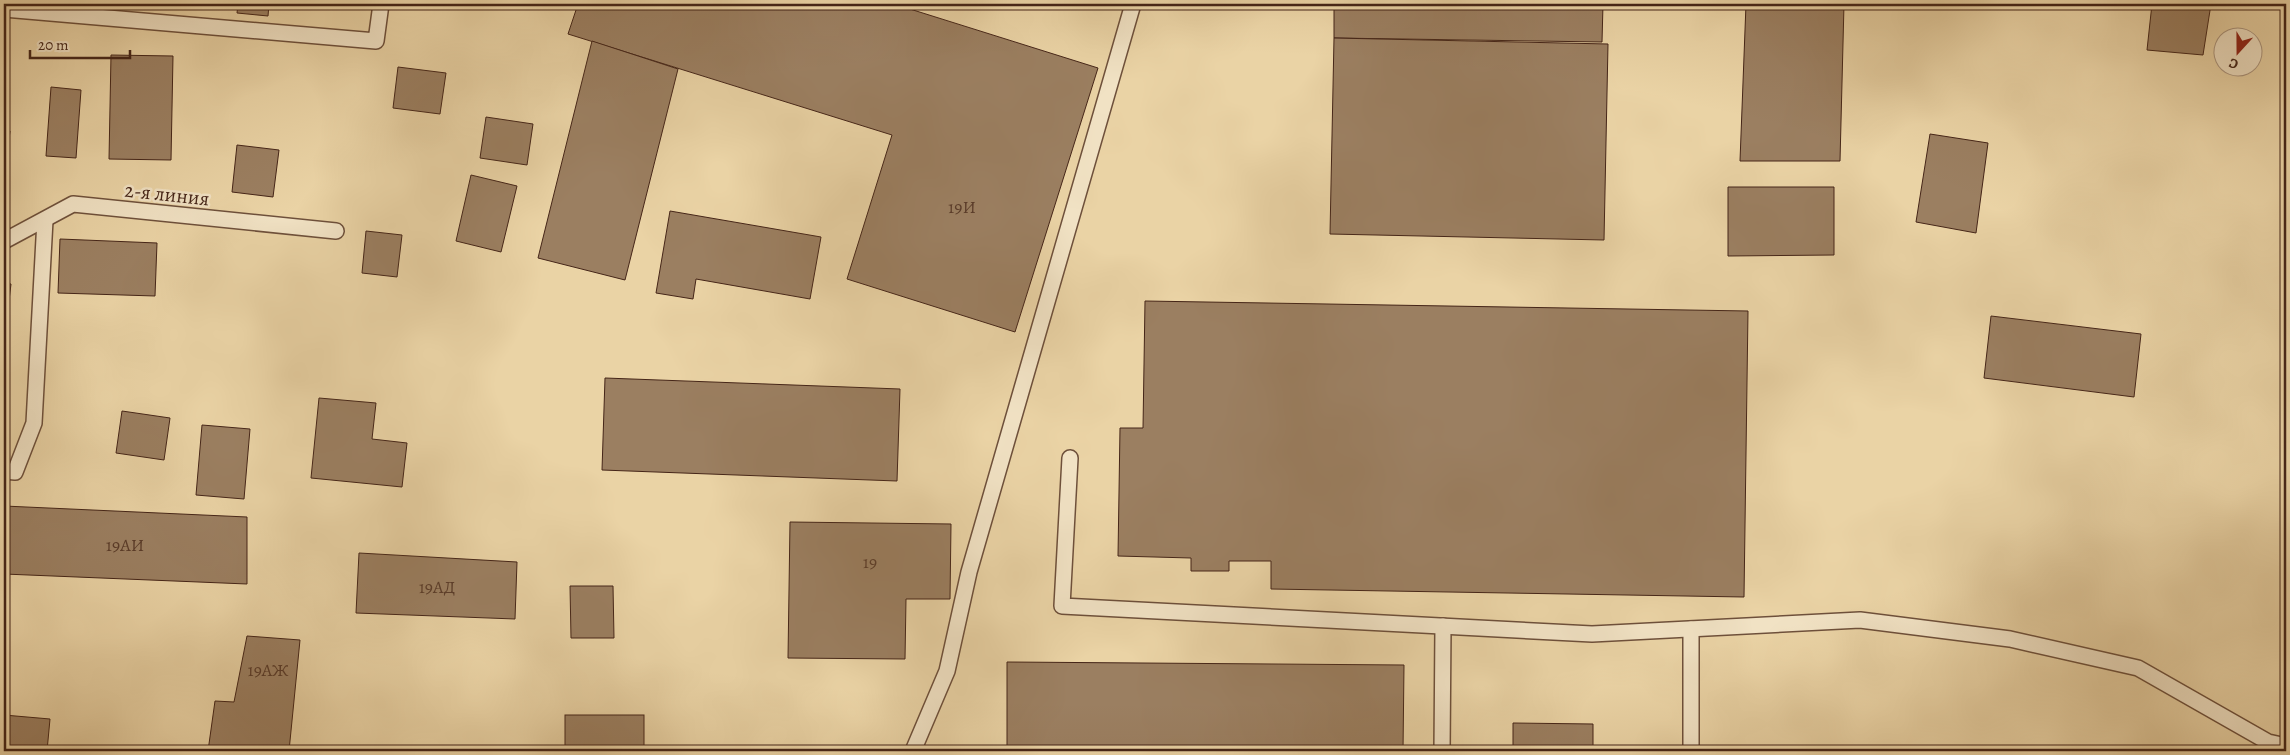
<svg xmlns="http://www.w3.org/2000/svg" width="2290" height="755" font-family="Alegreya,serif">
<rect width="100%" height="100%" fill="#ead3a5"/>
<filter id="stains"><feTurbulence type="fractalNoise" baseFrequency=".004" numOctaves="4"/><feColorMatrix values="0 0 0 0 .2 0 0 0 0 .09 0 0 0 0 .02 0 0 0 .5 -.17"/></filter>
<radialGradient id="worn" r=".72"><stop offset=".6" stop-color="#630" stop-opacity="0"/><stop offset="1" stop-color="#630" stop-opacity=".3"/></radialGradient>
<g fill="#9b7f61" stroke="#452518">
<polygon points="238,4 269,4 268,16 237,13"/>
<polygon points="578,4 894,4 1098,68 1015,332 847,279 892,135 568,34"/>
<polygon points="1334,4 1603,4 1602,42 1334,38"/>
<polygon points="1746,4 1844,4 1840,161 1740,161"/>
<polygon points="2152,4 2211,4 2203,55 2147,50"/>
<polygon points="1334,38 1608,44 1604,240 1330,234"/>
<polygon points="592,41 678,69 625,280 538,258"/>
<polygon points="111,55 173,56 171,160 109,159"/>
<polygon points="398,67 446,73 440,114 393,108"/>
<polygon points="51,87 81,90 76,158 46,156"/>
<polygon points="486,117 533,124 527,165 480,158"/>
<polygon points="4,130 10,131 5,172 4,172"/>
<polygon points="1930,134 1988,143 1976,233 1916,222"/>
<polygon points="237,145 279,150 273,197 232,192"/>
<polygon points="471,175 517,186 501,252 456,241"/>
<polygon points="1728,187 1834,187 1834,255 1728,256"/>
<polygon points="670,211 821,237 810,299 696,279 693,299 656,293"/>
<polygon points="366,231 402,235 397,277 362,273"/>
<polygon points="60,239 157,243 155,296 58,293"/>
<polygon points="4,283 11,284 6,325 4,325"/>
<polygon points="1145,301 1748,311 1744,597 1271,589 1271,561 1229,561 1229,571 1191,571 1191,558 1118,556 1120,428 1143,428"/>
<polygon points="1991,316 2141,334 2134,397 1984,378"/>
<polygon points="605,378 900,389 897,481 602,470"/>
<polygon points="319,398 376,403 372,439 407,443 402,487 311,478"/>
<polygon points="122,411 170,418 164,460 116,453"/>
<polygon points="202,425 250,429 244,499 196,495"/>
<polygon points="4,506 247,517 247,584 4,574"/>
<polygon points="790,522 951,524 950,599 906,599 905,659 788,658"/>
<polygon points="359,553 517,562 515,619 356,613"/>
<polygon points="570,586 613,586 614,638 571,638"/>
<polygon points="247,636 300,640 289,751 208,751 215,701 234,702"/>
<polygon points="1007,662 1404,665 1403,751 1007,751"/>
<polygon points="4,715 50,719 47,751 4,751"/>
<rect x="565" y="715" width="79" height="36"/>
<polygon points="1513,723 1593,724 1593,751 1513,751"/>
</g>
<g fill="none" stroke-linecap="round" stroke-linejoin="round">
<defs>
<g id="service">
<polyline points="4,9 376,41 381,4"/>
<polyline points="4,241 73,204 336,231"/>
<polyline points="1070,458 1062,606 1592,634 1860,620 2010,639 2138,668 2268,742 2286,746"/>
<polyline points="4,471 15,472 34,423 45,220"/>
<polyline points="1691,629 1691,751"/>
<polyline points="913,751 947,671 969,572 1133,4"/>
<polyline points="1442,751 1443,626"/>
</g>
</defs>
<use href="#service" stroke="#6e503b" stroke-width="18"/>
<use href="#service" stroke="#f1e2c4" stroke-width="15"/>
</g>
<g text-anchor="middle" stroke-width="5" stroke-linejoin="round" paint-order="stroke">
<g font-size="18" fill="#5a3c2a">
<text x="962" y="213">19И</text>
<text x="125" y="551">19АИ</text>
<text x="870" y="568">19</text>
<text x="437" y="593">19АД</text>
<text x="268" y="676">19АЖ</text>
</g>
<g font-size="20" fill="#452518" stroke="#f1e2c4">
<text transform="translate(167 194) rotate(6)" y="7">2-я линия</text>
</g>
</g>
<rect width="2290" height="755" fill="none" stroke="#ead3a5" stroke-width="20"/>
<rect x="5" y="5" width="2280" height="745" fill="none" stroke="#452518" stroke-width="2.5"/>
<rect x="10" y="10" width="2270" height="735" fill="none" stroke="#452518"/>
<g transform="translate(2238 52) rotate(201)"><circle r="24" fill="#f1e2c4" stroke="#ac967f"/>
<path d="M0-4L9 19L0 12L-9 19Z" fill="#8f2418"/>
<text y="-8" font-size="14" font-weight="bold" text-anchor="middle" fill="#452518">С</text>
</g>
<path d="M30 50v8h100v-8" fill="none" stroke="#452518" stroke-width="2.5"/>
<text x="38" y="50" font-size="15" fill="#452518" stroke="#f1e2c4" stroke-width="4" paint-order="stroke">20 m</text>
<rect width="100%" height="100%" filter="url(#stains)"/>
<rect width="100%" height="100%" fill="url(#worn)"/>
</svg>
